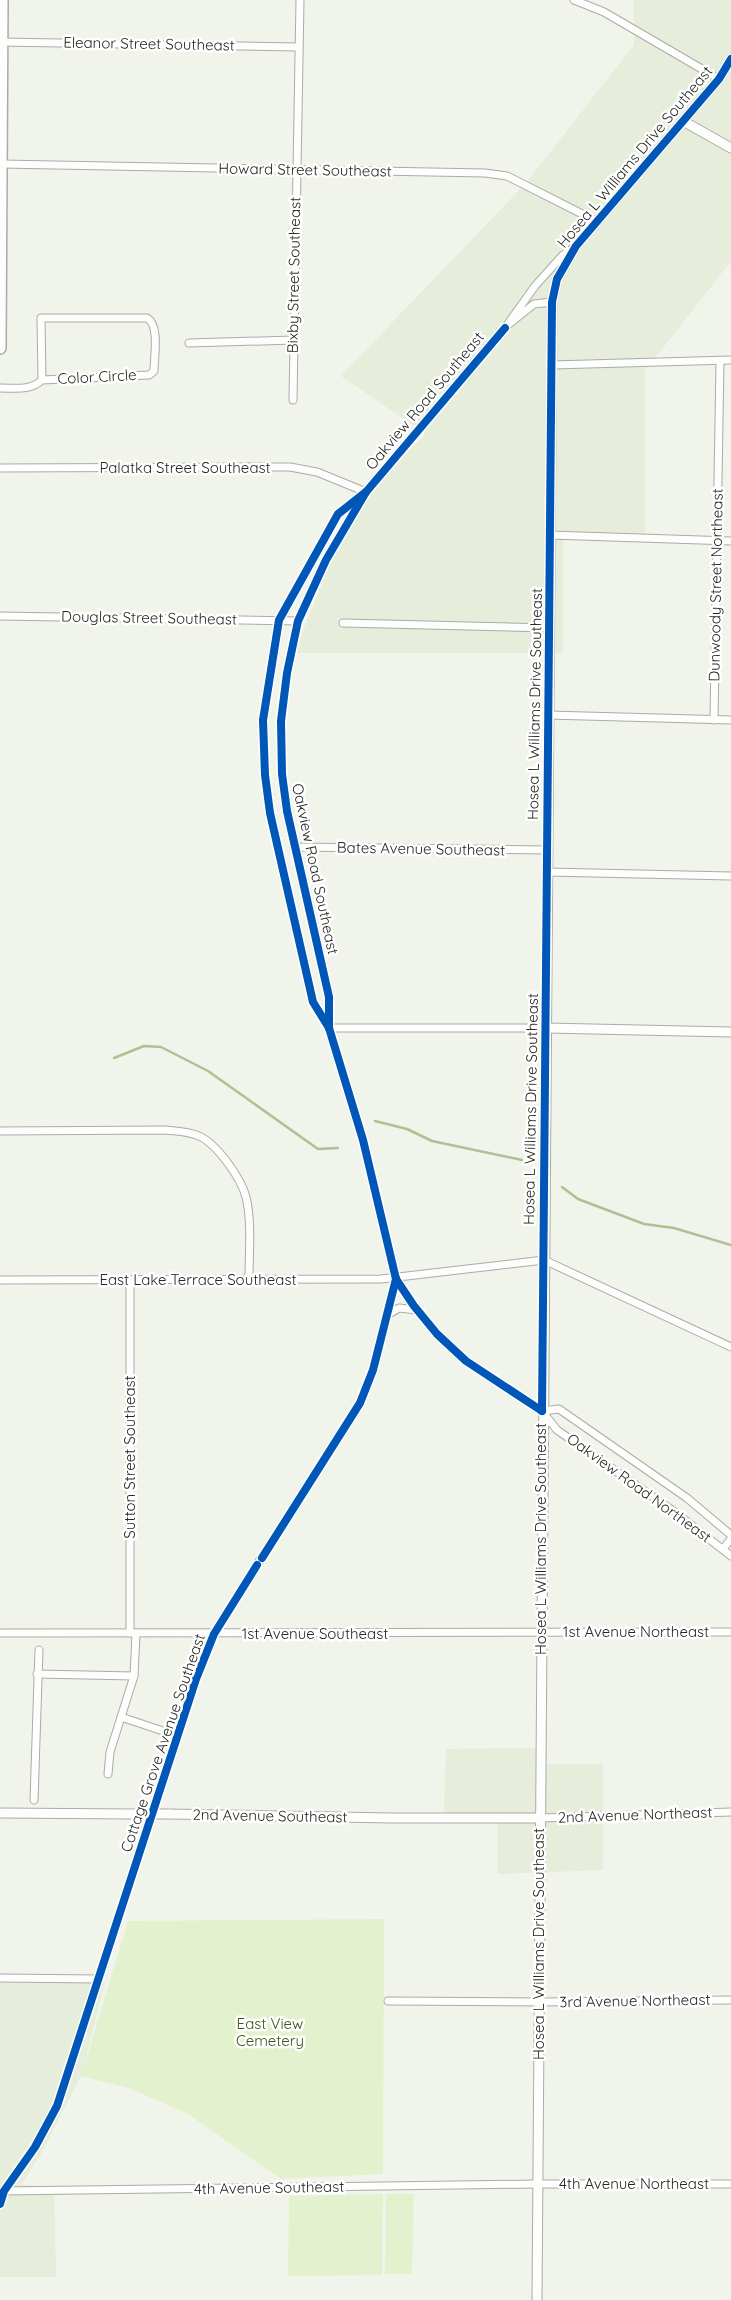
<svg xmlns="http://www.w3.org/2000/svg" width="731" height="2300" font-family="Quicksand,sans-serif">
<rect width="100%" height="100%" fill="#f0f4eb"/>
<g fill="#e6eddb">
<polygon points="634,0 731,0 731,261 645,371 645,541 563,538 563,653 294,653 354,504 426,434 341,376 526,183 634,45"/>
<polygon points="541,1748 541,1764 603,1764 603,1870 498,1874 498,1816 444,1817 446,1749"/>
<polygon points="0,1981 105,1982 81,2076 41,2154 21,2185 54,2187 56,2277 0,2277"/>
</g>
<g fill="#e4f1cf">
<polygon points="384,1919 383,2174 281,2179 188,2114 129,2088 81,2076 128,1921"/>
<polygon points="383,2194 382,2275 288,2276 289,2196"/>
<polygon points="386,2194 414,2194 412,2274 385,2274"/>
</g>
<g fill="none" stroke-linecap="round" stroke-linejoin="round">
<g stroke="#b0c094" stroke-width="2.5">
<polyline points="114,1058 144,1046 161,1047 208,1071 318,1149 338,1148"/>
<polyline points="375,1121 407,1129 432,1141 522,1160"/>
<polyline points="562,1187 578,1199 644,1224 674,1228 731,1245"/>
</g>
<defs>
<g id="minor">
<polyline points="574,0 604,12 719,79"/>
<polyline points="0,42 298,47"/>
<polyline points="1,164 485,173 507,176 519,182 598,222"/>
<polyline points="509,324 534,304 552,302"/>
<polyline points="189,343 294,340"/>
<polyline points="552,365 731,360"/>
<path d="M0 388C16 388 30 391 42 380L149 375 154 371C154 357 160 325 147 318H41L42 380"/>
<polyline points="293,400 300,0"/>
<polyline points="0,468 290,467 317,472 366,492"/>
<polyline points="366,492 338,514 279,620 263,720 265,775 270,813 313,1002 329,1028 363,1140 396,1279 414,1306 437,1334 466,1361 542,1411 557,1430 676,1513 731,1556"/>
<polyline points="550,535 731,541"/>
<polyline points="0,616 298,621"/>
<polyline points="343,623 549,628"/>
<polyline points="548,715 731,720"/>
<polyline points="714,720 720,361"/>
<polyline points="294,847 547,850"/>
<polyline points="547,872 731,876"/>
<polyline points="329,1028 329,997 287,811 282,774 281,721 287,673 298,621 326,560 366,492 505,328 535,286 562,256 575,247"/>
<polyline points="329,1028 546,1028"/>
<path d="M0 1131 165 1130C177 1131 188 1131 199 1136 217 1144 241 1178 246 1197 252 1222 249 1252 249 1278"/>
<polyline points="0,1280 381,1279 544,1260 731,1347"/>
<polyline points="387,1315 399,1308 417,1310"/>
<polyline points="542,1411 559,1409 687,1498 731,1535"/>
<polyline points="723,1549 731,1539"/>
<polyline points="0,1633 731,1632"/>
<polyline points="130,1633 130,1280"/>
<polyline points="37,1674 134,1676"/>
<polyline points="121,1717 178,1736"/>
<polyline points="108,1774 110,1752 134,1676 136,1633"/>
<polyline points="34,1800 39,1650"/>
<polyline points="540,1818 731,1812"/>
<polyline points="0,1978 99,1979"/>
<polyline points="388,2001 539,2002 731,2000"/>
<polyline points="1,2191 537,2184 731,2184"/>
<polyline points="0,2204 4,2191 35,2147 57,2106 204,1656 223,1618 360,1403 373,1370 396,1279"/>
</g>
<g id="tertiary">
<polyline points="683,121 731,148"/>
<polyline points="546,1028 731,1032"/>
<polyline points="0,1813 134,1814"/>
<polyline points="168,1814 391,1818 540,1818"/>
<polyline points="537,2300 552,302 557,279 576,246 719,79 731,59"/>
</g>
<polyline id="primary" points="0,348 2,0"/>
</defs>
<use href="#minor" stroke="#aaaca6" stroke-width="9"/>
<use href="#tertiary" stroke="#aaaca6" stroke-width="11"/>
<use href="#primary" stroke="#aaaca6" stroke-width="14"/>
<use href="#minor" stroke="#fdfdfc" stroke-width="7"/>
<use href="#tertiary" stroke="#fdfdfc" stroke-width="9"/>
<use href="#primary" stroke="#fdfdfc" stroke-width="11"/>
<defs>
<polyline id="tertiary-bridge" points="134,1814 168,1814"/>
</defs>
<use href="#tertiary-bridge" stroke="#aaaca6" stroke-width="11" stroke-linecap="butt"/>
<use href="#tertiary-bridge" stroke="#fdfdfc" stroke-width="9"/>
<defs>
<g id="cycleway">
<polyline points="366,492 338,514 279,620 263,720 265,775 270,813 313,1002 329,1028 363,1140 396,1279 414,1306 437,1334 466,1361 542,1411"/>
<polyline points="329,1028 329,997 287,811 282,774 281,721 287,673 298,621 326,560 366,492 505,328"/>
<polyline points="542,1411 552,302 557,279 576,246 719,79 731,59"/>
<polyline points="262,1558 360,1403 373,1370 396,1279"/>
<polyline points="0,2204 4,2191 35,2147 57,2106 196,1679 214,1634 257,1565"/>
</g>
</defs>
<use href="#cycleway" stroke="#fff" stroke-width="11"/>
<use href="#cycleway" stroke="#0057b8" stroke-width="8"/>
</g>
<g text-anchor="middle" stroke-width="5" stroke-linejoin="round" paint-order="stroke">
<g font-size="15" fill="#252721" stroke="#fff">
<text transform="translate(149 44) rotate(1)" y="5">Eleanor Street Southeast</text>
<text transform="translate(635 157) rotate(-50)" y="5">Hosea L Williams Drive Southeast</text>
<text transform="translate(305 170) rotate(1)" y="5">Howard Street Southeast</text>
<text transform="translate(294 275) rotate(-89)" y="5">Bixby Street Southeast</text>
<text transform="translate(97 377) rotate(-3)" y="5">Color Circle</text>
<text transform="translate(425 401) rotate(-50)" y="5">Oakview Road Southeast</text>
<text x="185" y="473">Palatka Street Southeast</text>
<text transform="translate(716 585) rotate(-89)" y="5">Dunwoody Street Northeast</text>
<text transform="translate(149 618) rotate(1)" y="5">Douglas Street Southeast</text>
<text transform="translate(535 704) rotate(-89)" y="5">Hosea L Williams Drive Southeast</text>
<text transform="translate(421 849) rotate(1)" y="5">Bates Avenue Southeast</text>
<text transform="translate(315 869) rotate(78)" y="5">Oakview Road Southeast</text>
<text transform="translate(531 1109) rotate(-89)" y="5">Hosea L Williams Drive Southeast</text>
<text x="198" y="1285">East Lake Terrace Southeast</text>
<text transform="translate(130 1457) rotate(-90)" y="5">Sutton Street Southeast</text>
<text transform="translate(639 1488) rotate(36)" y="5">Oakview Road Northeast</text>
<text transform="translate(541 1539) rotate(-90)" y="5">Hosea L Williams Drive Southeast</text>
<text x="636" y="1637">1st Avenue Northeast</text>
<text x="315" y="1639">1st Avenue Southeast</text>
<text transform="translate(163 1743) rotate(-71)" y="5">Cottage Grove Avenue Southeast</text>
<text transform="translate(635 1815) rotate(-2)" y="5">2nd Avenue Northeast</text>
<text transform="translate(270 1816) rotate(1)" y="5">2nd Avenue Southeast</text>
<text transform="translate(539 1944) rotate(-90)" y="5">Hosea L Williams Drive Southeast</text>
<text transform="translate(635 2001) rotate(-1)" y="5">3rd Avenue Northeast</text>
<text x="634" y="2189">4th Avenue Northeast</text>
<text transform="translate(269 2188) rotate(-1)" y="5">4th Avenue Southeast</text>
</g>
<g font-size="15" fill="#425515" stroke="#fff">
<text x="270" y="2029">East View<tspan x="270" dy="17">Cemetery</tspan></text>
</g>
</g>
</svg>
